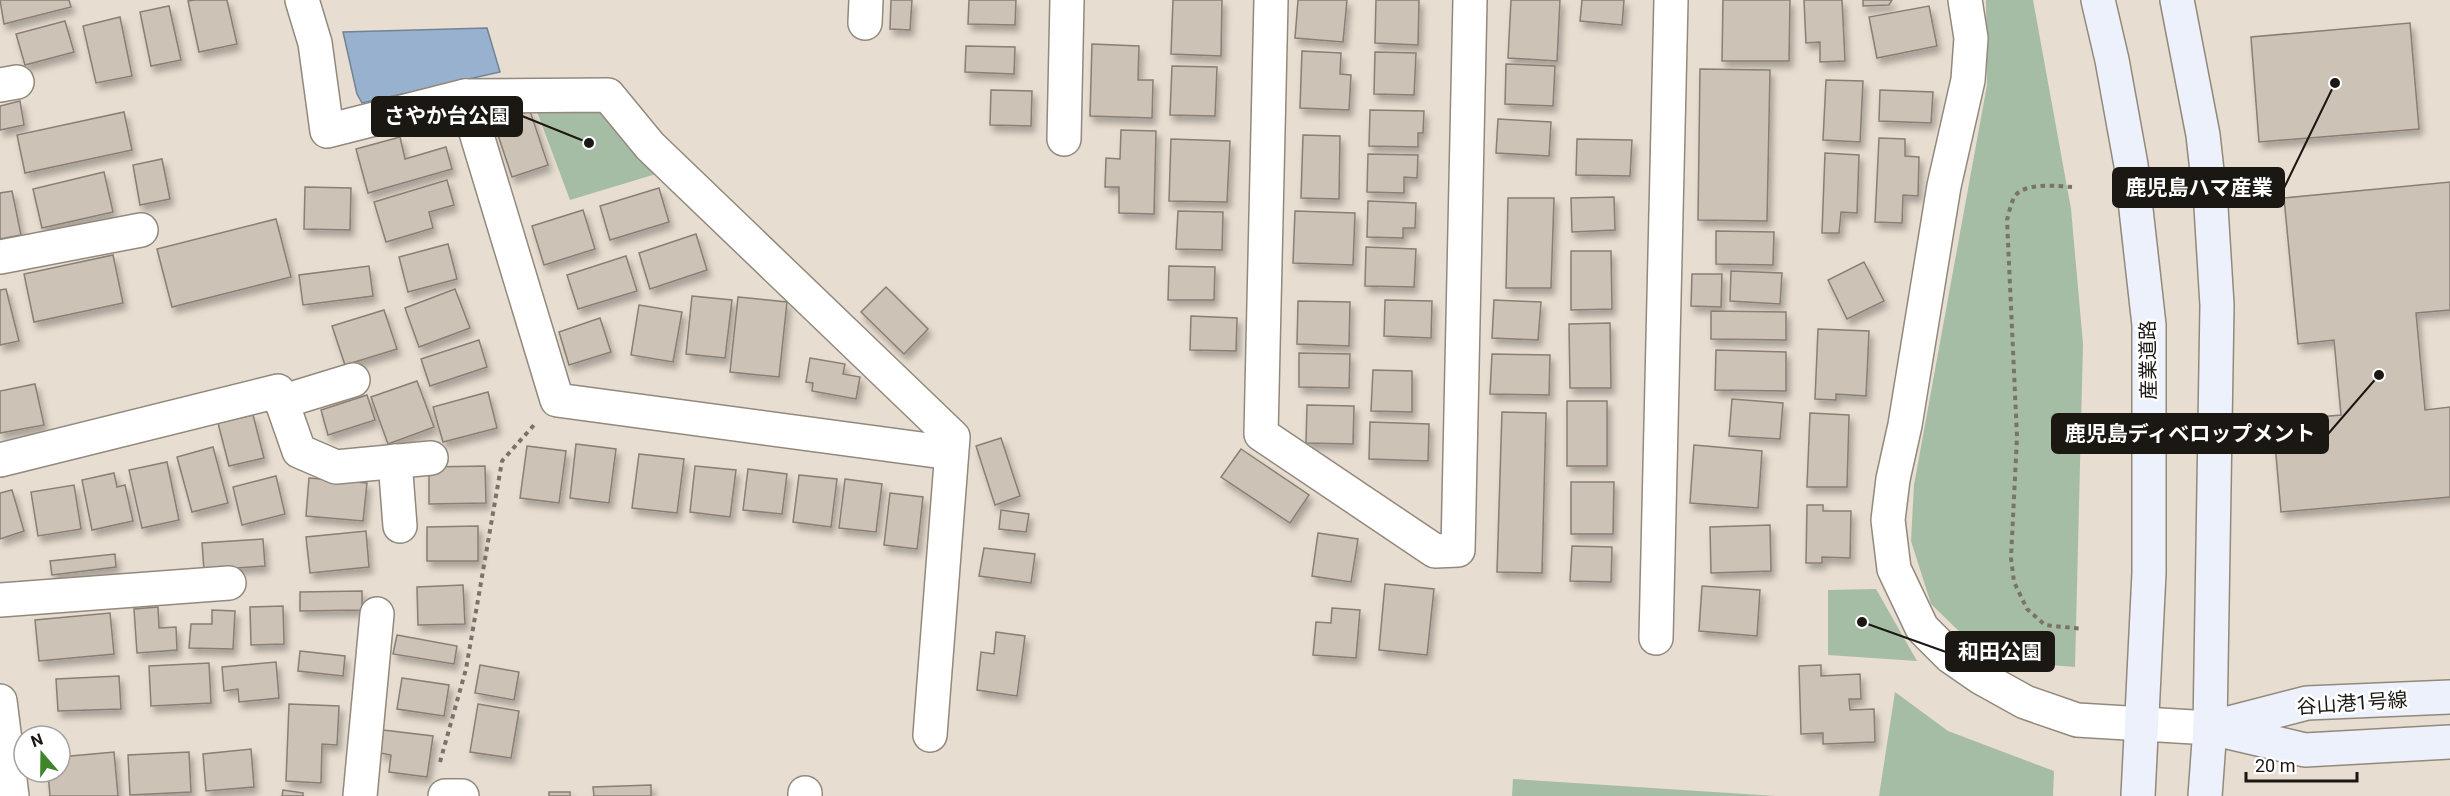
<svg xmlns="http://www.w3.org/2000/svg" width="2450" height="796" font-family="Roboto,'Noto Sans JP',sans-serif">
<defs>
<filter id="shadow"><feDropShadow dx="3.5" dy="6" stdDeviation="3" flood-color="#0004"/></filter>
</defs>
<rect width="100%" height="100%" fill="#e7ddd0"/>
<g fill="#a6bda5">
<polygon points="1986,0 2033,0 2071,209 2083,344 2075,667 2001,661 1965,637 1931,604 1911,541 1914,485 1987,85"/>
<polygon points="536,109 602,113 656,174 570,200"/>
<polygon points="1876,589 1917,661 1828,655 1828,590"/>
<polygon points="1895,692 1948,731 2054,771 2053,796 1879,796"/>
<polygon points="1513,779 1776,796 1512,796"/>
</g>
<polygon fill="#98b1ce" stroke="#728396" stroke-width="1.5" points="487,28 500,72 362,103 357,94 343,32"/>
<g fill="#cdc2b6" stroke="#897f74" stroke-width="1.5" filter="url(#shadow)">
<polygon points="0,0 69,0 71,7 4,24"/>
<polygon points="195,0 227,0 237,44 199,52 188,1"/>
<polygon points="891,0 912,0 910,30 890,29"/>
<polygon points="969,0 1016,0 1015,25 968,24"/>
<polygon points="1173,0 1222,0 1221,56 1171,54"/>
<polygon points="1298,0 1347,0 1343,42 1295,38"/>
<polygon points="1376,0 1419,0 1418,45 1375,43"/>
<polygon points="1511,0 1560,0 1557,61 1508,58"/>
<polygon points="1582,0 1624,0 1622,25 1580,21"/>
<polygon points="1723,0 1790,0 1789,61 1722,61"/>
<polygon points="1804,0 1842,0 1845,61 1820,62 1820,42 1806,43"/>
<polygon points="1863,0 1892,0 1889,5 1863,6"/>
<polygon points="169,6 181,60 151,66 140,12"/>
<polygon points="1929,6 1937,46 1877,58 1869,17"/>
<polygon points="120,17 132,76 96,83 83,26"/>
<polygon points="65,21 74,52 25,65 16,34"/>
<polygon points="2410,23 2419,129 2259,142 2251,37"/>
<polygon points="1092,44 1139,46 1138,80 1153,80 1152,118 1090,116"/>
<polygon points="966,46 1015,47 1014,74 965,72"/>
<polygon points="1302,51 1341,53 1340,74 1351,75 1349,110 1300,108"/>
<polygon points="1375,52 1416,53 1414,95 1374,94"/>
<polygon points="1506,64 1555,66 1553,106 1505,104"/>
<polygon points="1172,66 1217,67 1215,116 1170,115"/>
<polygon points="1700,69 1770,70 1767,221 1698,220"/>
<polygon points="1826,80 1863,81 1860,142 1823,140"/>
<polygon points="991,90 1032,91 1031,126 990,125"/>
<polygon points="1880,90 1933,92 1931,123 1879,121"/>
<polygon points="20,101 24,125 0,130 0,106"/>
<polygon points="1370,110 1424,111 1423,133 1418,133 1418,147 1369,146"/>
<polygon points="530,111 548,165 512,177 494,123"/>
<polygon points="124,112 132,150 25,173 17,135"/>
<polygon points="1498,119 1551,122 1549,156 1496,153"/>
<polygon points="1121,130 1156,131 1154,214 1119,213 1119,187 1105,187 1106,158 1120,159"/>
<polygon points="1303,135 1340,136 1339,199 1301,198"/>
<polygon points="400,137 405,159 446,147 452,169 368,193 356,149"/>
<polygon points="1879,138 1905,139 1905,156 1919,157 1918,196 1903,195 1902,223 1875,222"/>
<polygon points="1171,139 1230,141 1227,202 1169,201"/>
<polygon points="1577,139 1632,140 1630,176 1576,175"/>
<polygon points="1825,153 1859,155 1857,213 1841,212 1839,233 1822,233"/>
<polygon points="1368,154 1418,155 1417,178 1404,177 1404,193 1367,192"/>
<polygon points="162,159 170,199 140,205 133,165"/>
<polygon points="104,172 113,212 42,228 33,189"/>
<polygon points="447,180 454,205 429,212 433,228 386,242 374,202"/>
<polygon points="2450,182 2450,310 2416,313 2425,410 2450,407 2450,497 2281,512 2273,421 2341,415 2334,340 2298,344 2284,198"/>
<polygon points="305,187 351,188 350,230 304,229"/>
<polygon points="659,188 669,222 610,240 600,206"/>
<polygon points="12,191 21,235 0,239 0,193"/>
<polygon points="1614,197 1615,230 1572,232 1571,198"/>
<polygon points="1508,198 1554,198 1551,288 1506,288"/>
<polygon points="1368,201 1416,203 1415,228 1403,228 1403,238 1367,237"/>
<polygon points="583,210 595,249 544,265 532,226"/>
<polygon points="1178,211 1223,212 1222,250 1176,249"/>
<polygon points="1295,211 1355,213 1353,265 1293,263"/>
<polygon points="276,219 291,277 172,307 157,249"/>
<polygon points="1716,231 1774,232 1773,265 1716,264"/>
<polygon points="696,234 707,270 650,289 639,253"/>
<polygon points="448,244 457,279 408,292 399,257"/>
<polygon points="1366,247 1416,249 1414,287 1365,286"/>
<polygon points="1571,251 1611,251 1612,309 1571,310"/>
<polygon points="113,255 123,303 34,322 24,274"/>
<polygon points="626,256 637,291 578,309 567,275"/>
<polygon points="1864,262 1884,301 1847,319 1828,280"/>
<polygon points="369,266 373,296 303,305 299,275"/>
<polygon points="1169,266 1215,267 1214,300 1168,300"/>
<polygon points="1731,271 1782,273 1780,304 1730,301"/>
<polygon points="1692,274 1722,274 1721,307 1691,306"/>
<polygon points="886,287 928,329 904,354 861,312"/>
<polygon points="6,289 19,341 0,345 0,290"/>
<polygon points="455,289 470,328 419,347 405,308"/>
<polygon points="692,296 732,300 725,358 686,354"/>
<polygon points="738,297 787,302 779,377 730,372"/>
<polygon points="1385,300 1432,301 1431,338 1384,336"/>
<polygon points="1494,300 1541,302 1538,340 1492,338"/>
<polygon points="1298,301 1350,302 1349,346 1297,344"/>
<polygon points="639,305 682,312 673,362 631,355"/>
<polygon points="384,310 397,349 345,365 332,326"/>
<polygon points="1711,311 1786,312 1786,340 1711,339"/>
<polygon points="1191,316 1237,318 1236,351 1190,350"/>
<polygon points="600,318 611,352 569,365 559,332"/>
<polygon points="1610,323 1611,388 1570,388 1569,324"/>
<polygon points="1818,329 1869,331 1866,396 1836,394 1836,400 1815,399"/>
<polygon points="479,340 487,367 430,386 421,359"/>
<polygon points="1716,350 1786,352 1786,391 1715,390"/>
<polygon points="1299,353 1350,354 1349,388 1299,387"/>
<polygon points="1492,354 1550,355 1549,395 1490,394"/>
<polygon points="810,358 845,364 843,374 860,377 856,399 812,391 813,383 806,382"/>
<polygon points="1373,370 1412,371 1412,412 1371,411"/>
<polygon points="417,381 434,427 388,444 371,397"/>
<polygon points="35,384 44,425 0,433 0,391"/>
<polygon points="488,392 497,428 443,442 433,407"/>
<polygon points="367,395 375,420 328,435 321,410"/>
<polygon points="1732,399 1783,403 1780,439 1729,436"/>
<rect x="1567" y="401" width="40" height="65"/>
<polygon points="1307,405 1354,406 1353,444 1306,443"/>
<polygon points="1502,412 1546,413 1542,573 1497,572"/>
<polygon points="1810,413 1849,415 1847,487 1807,487"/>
<polygon points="253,415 264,458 229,466 218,423"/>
<polygon points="1370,422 1429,424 1428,461 1369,459"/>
<polygon points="1001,438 1020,496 995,505 976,446"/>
<polygon points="576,444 616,449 609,503 570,498"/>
<polygon points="1694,445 1762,451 1758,508 1690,503"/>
<polygon points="527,446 566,451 559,503 520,498"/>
<polygon points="213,447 228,503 192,512 177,457"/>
<polygon points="1241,449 1309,495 1290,523 1221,477"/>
<polygon points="639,454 684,459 677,513 632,508"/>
<polygon points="167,462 179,520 142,528 129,470"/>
<polygon points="485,466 486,503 429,504 429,467"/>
<polygon points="695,466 736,470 730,517 690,512"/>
<polygon points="748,469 787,474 782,514 743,510"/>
<polygon points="114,473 117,487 125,485 133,521 92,530 82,480"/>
<polygon points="799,475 837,479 831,527 793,522"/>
<polygon points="276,476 285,514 242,525 233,487"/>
<polygon points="309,478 367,483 363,521 306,516"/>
<polygon points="845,479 882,484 876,532 839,528"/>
<polygon points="1571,482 1614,482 1613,534 1571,534"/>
<polygon points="74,485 81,529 38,536 31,492"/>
<polygon points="12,490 24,531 0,539 0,493"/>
<polygon points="890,493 923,497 917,549 884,545"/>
<polygon points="1807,505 1823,505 1823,511 1851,511 1850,558 1822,557 1822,563 1806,563"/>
<polygon points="1001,510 1029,514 1026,532 999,529"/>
<polygon points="1770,525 1771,571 1711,573 1710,527"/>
<polygon points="478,526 478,561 427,561 427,527"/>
<polygon points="366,531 369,567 310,573 306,537"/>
<polygon points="1318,533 1358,539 1351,582 1312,576"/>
<polygon points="263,539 265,566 204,570 202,543"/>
<polygon points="1572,546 1612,547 1611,582 1570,581"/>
<polygon points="984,548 1035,554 1031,583 979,576"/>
<polygon points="115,554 116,567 52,575 50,561"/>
<polygon points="1385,584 1434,589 1427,655 1379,650"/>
<polygon points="463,585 465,624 418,625 417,587"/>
<polygon points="1702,586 1760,590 1757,636 1699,631"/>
<polygon points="362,591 362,610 300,611 300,592"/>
<polygon points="283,606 284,644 251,645 250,607"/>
<polygon points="158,607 159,628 176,627 177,650 137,653 134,609"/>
<polygon points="1332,608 1360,610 1356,658 1313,655 1316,622 1331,623"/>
<polygon points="212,610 235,611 233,649 189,648 191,624 212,624"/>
<polygon points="110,613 114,654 39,661 35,620"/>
<polygon points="996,632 1025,636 1017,696 977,690 981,652 994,654"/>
<polygon points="397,635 457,646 454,664 393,654"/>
<polygon points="300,651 345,656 343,676 298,671"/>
<polygon points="276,662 279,698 239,702 238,689 224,691 222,667"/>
<polygon points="209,663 211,703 151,706 149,666"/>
<polygon points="480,665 519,672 514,700 475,693"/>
<polygon points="1821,665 1821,676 1860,674 1861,699 1849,699 1850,710 1874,709 1875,742 1823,744 1823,733 1801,734 1799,666"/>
<polygon points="119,676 121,709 58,711 56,679"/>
<polygon points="402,678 449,685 444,716 397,709"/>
<polygon points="289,704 339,706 337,745 322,744 321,783 286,781"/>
<polygon points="478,704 519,711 511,758 470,752"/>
<polygon points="383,730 433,736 427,777 389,772 391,755 380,753"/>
<polygon points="251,749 254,787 206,791 203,754"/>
<polygon points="114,752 118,796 50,796 48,772 60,772 60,757"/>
<polygon points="189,752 191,792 130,795 128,755"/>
<polygon points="651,785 651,796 594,796 593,787"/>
<polygon points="283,790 303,793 303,796 282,796"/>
<rect x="549" y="792" width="21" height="4"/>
</g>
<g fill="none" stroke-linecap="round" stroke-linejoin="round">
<defs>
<g id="street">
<polyline points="302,0 315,43 327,131 465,96 608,95 650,146 953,437 930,735"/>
<polyline points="1271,0 1261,434 1435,551 1458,550 1470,0"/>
<polyline points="1965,0 1971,38 1968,80 1944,186 1905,425 1893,479 1888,520 1894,569 1922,628 1951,657 1980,677 2025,702 2077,720 2210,728"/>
<polyline points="865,23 866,0"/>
<polyline points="0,85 17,82"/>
<polyline points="465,96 557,400 951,453"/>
<polyline points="1064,139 1067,0"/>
<polyline points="0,257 141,230"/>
<polyline points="281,402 353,380"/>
<polyline points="0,460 278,391 299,451 336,467 431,458"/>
<polyline points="395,461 400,526"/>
<polyline points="0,600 229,583"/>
<polyline points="1656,638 1671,0"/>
<polyline points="0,701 12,796"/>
<polyline points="360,796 377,614"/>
<polyline points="445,796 462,796"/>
<polyline points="805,796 805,793"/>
</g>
<g id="secondary">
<polyline points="2098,0 2112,60 2131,165 2149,325 2149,573 2138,796"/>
<polyline points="2177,0 2203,135 2211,207 2217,305 2210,728 2205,796"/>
<polyline points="2210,728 2307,703 2450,697"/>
<polyline points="2215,729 2305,750 2450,742"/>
</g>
</defs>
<use href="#street" stroke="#92897d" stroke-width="36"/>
<use href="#secondary" stroke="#92897d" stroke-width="36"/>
<g stroke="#7a736b" stroke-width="4" stroke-dasharray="4.5 4.5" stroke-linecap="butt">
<path d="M2072 187C2058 186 2025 182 2015 196 2011 202 2009 213 2007 220L2017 437 2011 558 2014 582 2027 609 2045 625 2083 629"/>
<polyline points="440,762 466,669 502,461 534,425"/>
</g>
<use href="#street" stroke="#fff" stroke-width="33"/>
<use href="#secondary" stroke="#ecf1fb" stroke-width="33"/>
</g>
<g text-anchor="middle" stroke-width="5" stroke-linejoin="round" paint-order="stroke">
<g font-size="20" fill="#1b1713" stroke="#fff">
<text transform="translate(2148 360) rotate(-91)" y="7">産業道路</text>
<text transform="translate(2352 703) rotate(-4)" y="7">谷山港1号線</text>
</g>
</g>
<path fill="none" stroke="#1b1713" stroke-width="2" d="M589 143L522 116M2335 83L2284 188M2379 375L2328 434M1862 622L1946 652"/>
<g fill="#1b1713" stroke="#fff" stroke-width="2">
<circle cx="589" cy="143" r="6"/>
<circle cx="2335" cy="83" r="6"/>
<circle cx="2379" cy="375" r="6"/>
<circle cx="1862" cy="622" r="6"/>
</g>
<g fill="#1b1713" stroke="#1b1713" stroke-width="2">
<rect x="372" y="97" width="150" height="39" rx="6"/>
<rect x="2113" y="168" width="171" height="39" rx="6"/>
<rect x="2052" y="414" width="276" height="39" rx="6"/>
<rect x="1946" y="632" width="108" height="39" rx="6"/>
</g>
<g font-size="21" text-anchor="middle" font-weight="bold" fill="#fff">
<text x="447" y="123">さやか台公園</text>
<text x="2199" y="195">鹿児島ハマ産業</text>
<text x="2190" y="441">鹿児島ディベロップメント</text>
<text x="2000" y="659">和田公園</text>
</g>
<g transform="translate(42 754) rotate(340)"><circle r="28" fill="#ffffff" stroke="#a4a2a1" stroke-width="1.5"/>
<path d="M0-4.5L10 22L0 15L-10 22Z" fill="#3f852b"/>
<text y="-9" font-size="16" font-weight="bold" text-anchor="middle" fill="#1b1713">N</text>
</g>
<path d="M2246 772v9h111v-9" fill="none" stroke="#1b1713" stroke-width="3"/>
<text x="2255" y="772" font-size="18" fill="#1b1713" stroke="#ffffff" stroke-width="4.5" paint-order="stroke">20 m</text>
</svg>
